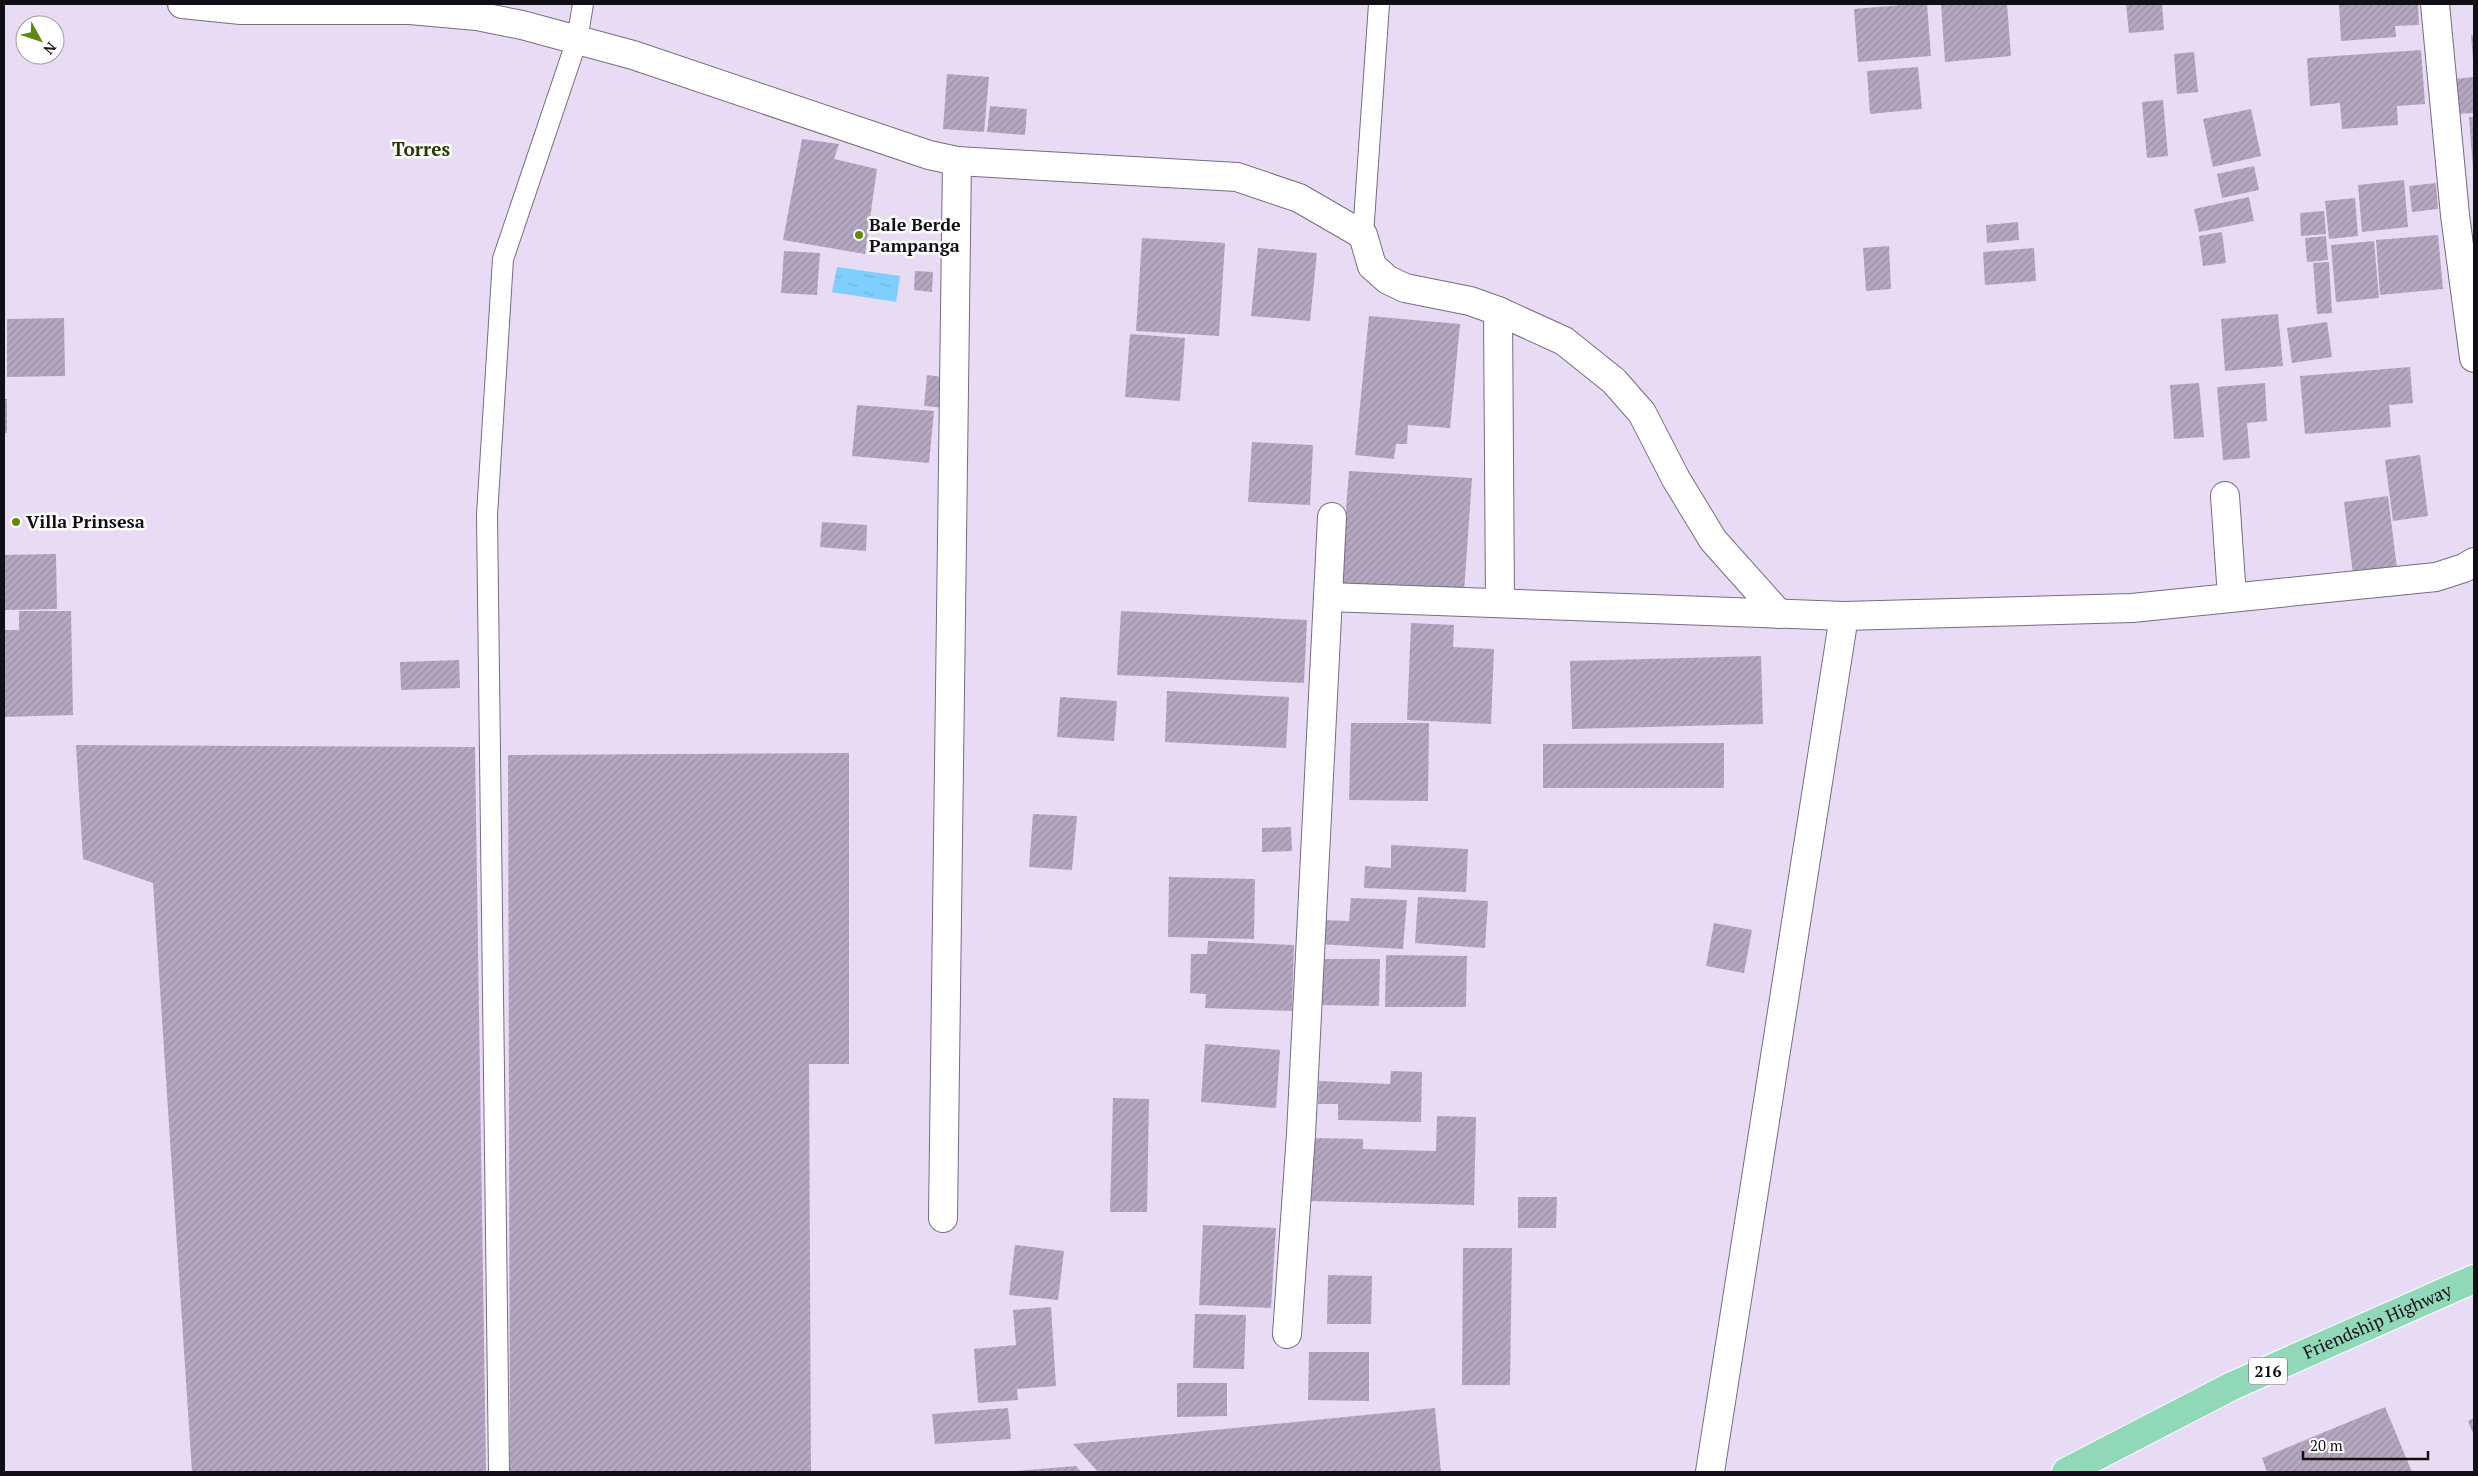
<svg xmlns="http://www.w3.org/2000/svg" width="2478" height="1476" font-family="'PT Serif',serif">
<defs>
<pattern id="water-ripples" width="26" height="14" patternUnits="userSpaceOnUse" patternTransform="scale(1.25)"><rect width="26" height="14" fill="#7ecffe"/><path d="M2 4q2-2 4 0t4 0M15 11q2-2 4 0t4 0" fill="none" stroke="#6cb1d9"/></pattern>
<pattern id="building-hatch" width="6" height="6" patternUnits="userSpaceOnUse" patternTransform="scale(1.25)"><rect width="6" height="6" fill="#b4a8c0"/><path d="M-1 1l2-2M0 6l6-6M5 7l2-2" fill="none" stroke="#9a8fa4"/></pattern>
</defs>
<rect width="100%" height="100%" fill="#e8dcf5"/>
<polygon fill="url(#water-ripples)" points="837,267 900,276 896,302 832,292"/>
<g fill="url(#building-hatch)">
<polygon points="1914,4 1927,4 1931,56 1858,62 1854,9"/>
<polygon points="1941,4 2007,4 2011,56 1945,62"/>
<polygon points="2126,4 2162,4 2164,30 2129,33"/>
<polygon points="2339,4 2418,4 2419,25 2395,26 2396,37 2341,41"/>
<polygon points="2471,35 2474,35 2474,60 2473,60"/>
<polygon points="2421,50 2425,104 2397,106 2398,125 2342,129 2340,103 2310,106 2307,58"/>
<polygon points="2194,52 2198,92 2177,94 2174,54"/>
<polygon points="1918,67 1922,109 1870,114 1867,71"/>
<polygon points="947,74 989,77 984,132 943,129"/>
<polygon points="2474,77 2474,113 2456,114 2453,79"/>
<polygon points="2163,100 2168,156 2147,158 2142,102"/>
<polygon points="990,106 1027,109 1025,135 987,132"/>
<polygon points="2251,109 2261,156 2213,167 2203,119"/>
<polygon points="2469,117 2474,117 2474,169 2473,169"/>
<polygon points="802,139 839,144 834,159 877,169 865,254 783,240"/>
<polygon points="2254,166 2259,190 2222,198 2217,174"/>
<polygon points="2404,180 2408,227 2362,232 2358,185"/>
<polygon points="2436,183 2438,209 2412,212 2409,186"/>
<polygon points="2249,197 2254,221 2199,232 2194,209"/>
<polygon points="2355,198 2358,236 2329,239 2325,201"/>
<polygon points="2324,211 2326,234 2301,236 2300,213"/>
<polygon points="2018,222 2019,240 1987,243 1986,225"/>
<polygon points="2222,232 2226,263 2203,266 2199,236"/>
<polygon points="2438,235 2443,289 2380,295 2376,240"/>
<polygon points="2326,236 2328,260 2307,262 2305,238"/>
<polygon points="1142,238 1225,243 1219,336 1136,331"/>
<polygon points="2374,241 2379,298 2336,302 2331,245"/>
<polygon points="1889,246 1891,289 1866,291 1863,248"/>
<polygon points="1258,248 1317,253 1310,321 1251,316"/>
<polygon points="2034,248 2036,281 1985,285 1983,252"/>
<polygon points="784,251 820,253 817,295 781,293"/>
<polygon points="2329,262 2332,313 2317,314 2313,263"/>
<polygon points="915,271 933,272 932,292 914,290"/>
<polygon points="2278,314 2283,366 2225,371 2221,319"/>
<polygon points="1369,316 1460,324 1450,428 1408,425 1407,444 1396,444 1394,459 1355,455"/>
<polygon points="64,318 65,376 7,377 7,319"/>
<polygon points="2327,322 2332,357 2292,363 2287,328"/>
<polygon points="1130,334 1185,338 1180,401 1125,397"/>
<polygon points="2410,367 2413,403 2389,405 2391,427 2305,434 2300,376"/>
<polygon points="927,375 950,378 947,408 924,406"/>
<polygon points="2199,383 2204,437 2174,439 2170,385"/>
<polygon points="2265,383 2267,421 2247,423 2250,458 2223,460 2217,387"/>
<rect x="4" y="399" width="3" height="34"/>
<polygon points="857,405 934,411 929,463 852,456"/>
<polygon points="1252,442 1313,445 1310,505 1248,502"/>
<polygon points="2420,455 2428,516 2393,521 2385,460"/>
<polygon points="1349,471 1472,478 1464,592 1340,585"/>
<polygon points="2388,496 2397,568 2353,574 2344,502"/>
<polygon points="822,522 867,525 866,551 820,547"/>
<polygon points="56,554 57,609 4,610 4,555"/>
<polygon points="19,611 71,611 73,715 4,717 4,630 19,630"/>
<polygon points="1121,611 1307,620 1304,683 1117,675"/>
<polygon points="1411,623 1454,625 1453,647 1494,649 1491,724 1407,720"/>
<polygon points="1761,656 1763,724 1572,729 1570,661"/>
<polygon points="459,660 460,688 401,690 400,662"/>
<polygon points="1167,691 1289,697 1286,748 1165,742"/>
<polygon points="1060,697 1117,701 1114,741 1057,737"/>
<polygon points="1351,723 1429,723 1428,801 1349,800"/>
<polygon points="1724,743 1724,788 1543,788 1543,744"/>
<polygon points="76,745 475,747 486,1472 192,1472 153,883 83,859"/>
<polygon points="849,753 849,1064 809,1064 811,1472 510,1472 508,755"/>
<polygon points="1033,814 1077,816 1072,870 1029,867"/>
<polygon points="1291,827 1292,851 1262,852 1262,828"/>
<polygon points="1391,845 1468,849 1466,892 1364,888 1365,866 1391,868"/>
<polygon points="1169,877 1255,879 1254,939 1168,937"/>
<polygon points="1418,897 1488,901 1485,948 1415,943"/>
<polygon points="1351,898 1407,900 1403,949 1318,944 1320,920 1349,921"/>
<polygon points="1714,923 1752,930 1744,973 1706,966"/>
<polygon points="1208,941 1294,945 1292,1011 1205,1008 1206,994 1190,993 1191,954 1207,954"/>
<polygon points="1386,955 1467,956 1466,1007 1385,1007"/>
<polygon points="1319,959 1380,959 1379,1006 1318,1005"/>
<polygon points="1205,1044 1280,1050 1276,1108 1201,1102"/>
<polygon points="1391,1071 1422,1072 1421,1122 1338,1120 1338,1104 1318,1104 1319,1081 1390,1084"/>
<polygon points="1113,1098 1149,1099 1147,1212 1110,1212"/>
<polygon points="1437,1116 1476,1117 1474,1205 1309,1201 1310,1138 1363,1139 1363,1149 1436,1151"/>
<polygon points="1518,1197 1557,1197 1556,1228 1518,1228"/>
<polygon points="1203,1225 1276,1228 1271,1308 1199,1305"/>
<polygon points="1015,1245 1064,1251 1058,1300 1009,1295"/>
<polygon points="1463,1248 1512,1248 1510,1385 1462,1385"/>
<polygon points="1328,1275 1372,1276 1371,1324 1327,1324"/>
<polygon points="1051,1307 1056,1386 1017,1389 1018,1400 978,1403 974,1349 1016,1345 1013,1310"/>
<polygon points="1195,1314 1246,1315 1244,1369 1193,1368"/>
<polygon points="1309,1352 1369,1352 1369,1401 1308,1400"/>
<polygon points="1177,1383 1227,1383 1227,1416 1177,1417"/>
<polygon points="2385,1407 2412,1472 2267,1472 2262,1458"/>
<polygon points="1008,1408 1011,1439 935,1444 932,1414"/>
<polygon points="1435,1408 1441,1472 1098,1472 1073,1444"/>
<polygon points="2474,1418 2474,1436 2468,1421"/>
<polygon points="1076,1466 1081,1472 1016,1472 1015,1471"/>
</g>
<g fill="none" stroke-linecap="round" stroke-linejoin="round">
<defs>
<g id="lane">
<polyline points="1363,235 1379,4"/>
<polyline points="499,1472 487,515 503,259 577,40 583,4"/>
</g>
<g id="street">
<polyline points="182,4 241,10 410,10 477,16 522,25 633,55 929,155 957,161 1237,177 1299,198 1363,235 1372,266 1388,280 1405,288 1470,301 1498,311 1500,603"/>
<polyline points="2435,4 2455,215 2474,358"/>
<polyline points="1498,311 1564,341 1614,381 1642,413 1676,479 1713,540 1779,614"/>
<polyline points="2225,496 2232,597"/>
<polyline points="1328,597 1844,616"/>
<polyline points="943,1218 957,161"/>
<polyline points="1287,1334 1301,1134 1332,517"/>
<polyline points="1710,1472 1844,616 2132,608 2436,577 2464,568 2474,562"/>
</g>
<g id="primary">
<path id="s1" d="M2066 1472 2232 1386 2474 1279"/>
</g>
</defs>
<use href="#lane" stroke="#776c82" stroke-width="22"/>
<use href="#street" stroke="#776c82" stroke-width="30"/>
<use href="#primary" stroke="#fff" stroke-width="30"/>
<use href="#lane" stroke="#fff" stroke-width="20"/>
<use href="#street" stroke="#fff" stroke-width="28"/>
<use href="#primary" stroke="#91d8b8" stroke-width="28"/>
</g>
<g fill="#618811" stroke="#fff" stroke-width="2">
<circle cx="859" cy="235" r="5"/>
<circle cx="16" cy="522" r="5"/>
</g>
<g text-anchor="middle" stroke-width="5" stroke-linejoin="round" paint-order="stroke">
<rect fill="#fff" stroke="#59565c" stroke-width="1" x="2249" y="1357.5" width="38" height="27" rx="4"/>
<g font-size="16" font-weight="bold" fill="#120e16">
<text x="2268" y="1377">216</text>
</g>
<g font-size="18" font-weight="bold" fill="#120e16" stroke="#fff" text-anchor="start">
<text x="869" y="231">Bale Berde<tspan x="869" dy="21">Pampanga</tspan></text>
<text x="26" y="528">Villa Prinsesa</text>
</g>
<g font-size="18" fill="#120e16" stroke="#fff">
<text dy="6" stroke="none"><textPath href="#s1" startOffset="346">Friendship Highway</textPath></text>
</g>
<g font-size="19" font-weight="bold" fill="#273a03" stroke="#fff">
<text x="421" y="156">Torres</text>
</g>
</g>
<rect width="2478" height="1476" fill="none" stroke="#120e16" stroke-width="10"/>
<g transform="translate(40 40) rotate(130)"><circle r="24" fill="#ffffff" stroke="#a09fa2"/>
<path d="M0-4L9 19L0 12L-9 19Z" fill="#618811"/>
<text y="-8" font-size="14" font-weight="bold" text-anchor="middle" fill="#120e16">N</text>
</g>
<path d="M2303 1451v8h125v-8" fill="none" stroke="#120e16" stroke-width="2.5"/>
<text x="2310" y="1451" font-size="15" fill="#120e16" stroke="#ffffff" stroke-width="4" paint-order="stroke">20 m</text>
</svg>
